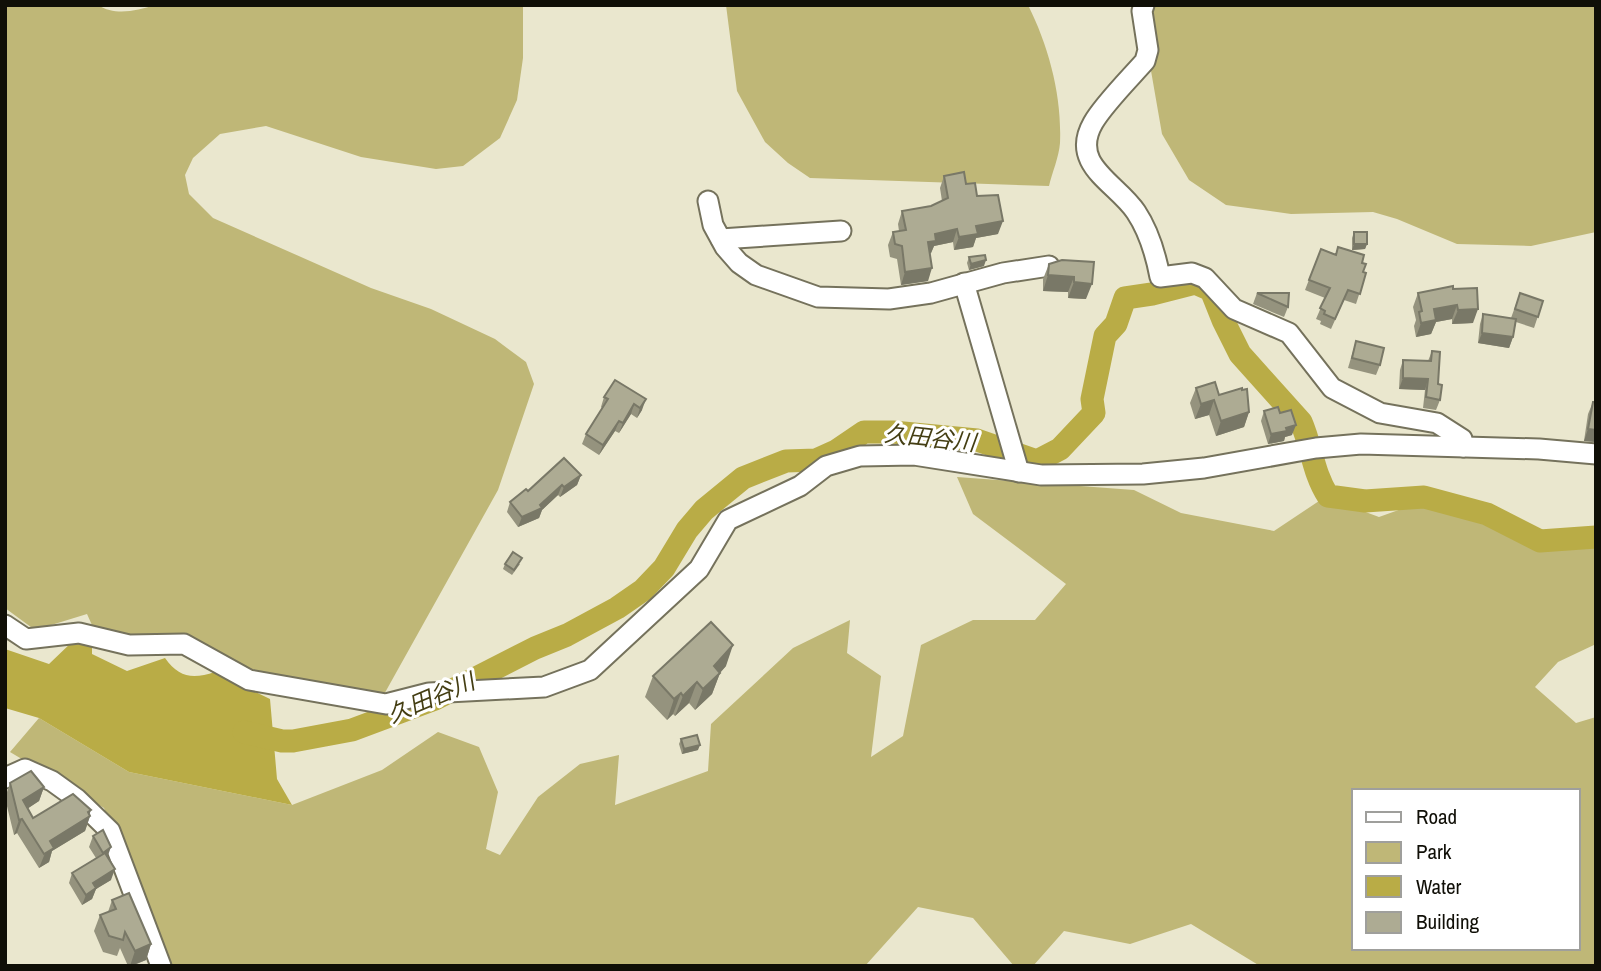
<svg xmlns="http://www.w3.org/2000/svg" width="1601" height="971" font-family="'Archivo Narrow','Noto Sans JP',sans-serif">
<rect width="100%" height="100%" fill="#eae7ce"/>
<g fill="#bfb777" fill-rule="evenodd">
<path d="M5 5H98C115 16 136 11 155 5H523V58L517 100 500 138 463 166 436 169 361 157 266 126 220 134 193 158 185 175 189 194 213 218 371 288 431 309 495 339 526 362 534 384 498 490 382 698 255 678 188 638 96 634 87 614 35 630 5 608Z"/>
<path d="M726 5H1028C1049 47 1062 96 1060 143 1059 157 1052 173 1049 186L810 178 788 163 765 142 737 91Z"/>
<polygon points="1148,5 1594,5 1596,232 1531,246 1457,244 1397,219 1373,212 1291,214 1226,205 1189,180 1162,134 1150,65"/>
<path d="M957 477 1134 490 1181 513 1274 531 1325 497 1379 517 1421 502 1463 511 1531 544 1562 543 1596 538V644L1558 662 1535 687 1576 723 1596 717V966H1260L1191 924 1130 944 1064 931 1033 966H1014L973 918 918 907 865 966H167L104 808 10 752 39 718 129 772 292 805 382 770 438 732 479 747 498 792 486 849 500 855 538 797 580 764 619 755 615 805 708 771 711 724 793 648 850 620 847 653 881 676 871 757 903 736 921 645 973 620H1035L1066 584 973 514ZM1354 791H1578V948H1354Z"/>
</g>
<path fill="#b9ac46" d="M73 641 92 645V654L127 671 165 658C179 678 193 679 215 672L270 699 277 779 292 805 129 772 39 718 5 708V649L49 664Z"/>
<g fill="none" stroke-linecap="round" stroke-linejoin="round">
<path stroke="#b9ac46" stroke-width="23" d="M244 732 282 741H293L352 730 435 699 535 648 567 635 617 608 643 590 664 568 687 530 704 510 743 478 786 461 816 460 836 451 864 432H893L977 440 1037 461 1060 449 1094 413 1092 399 1105 336 1116 324 1125 298 1152 294 1195 283 1211 290 1223 320 1240 354 1301 422C1312 447 1313 473 1328 496L1365 501 1424 497 1487 514 1540 541 1596 537"/>
<defs>
<g id="minor">
<path d="M1144 5 1142 11 1148 50 1145 61C1131 77 1103 105 1093 123 1069 165 1117 183 1136 212 1148 230 1156 256 1160 277L1192 273 1205 278 1234 309 1289 333 1332 388 1380 413 1437 423 1462 439 1463 447"/>
<polyline points="708,201 713,225 725,247 739,263 756,275 818,297 889,299 931,293 1003,273 1049,266"/>
<polyline points="721,239 841,231"/>
<polyline points="964,283 1019,472"/>
<polyline points="5,625 26,639 79,633 129,645 184,644 249,680 386,704 429,693 544,687 590,670 699,569 728,520 800,486 826,466 860,456 914,455 1041,475 1143,474 1204,468 1316,448 1361,444 1539,449 1596,454"/>
<polyline points="5,778 25,769 52,781 77,799 110,831 161,966"/>
</g>
</defs>
<use href="#minor" stroke="#75725c" stroke-width="23"/>
<use href="#minor" stroke="#fff" stroke-width="19"/>
</g>
<g fill="#95937e">
<polygon points="944,176 966,184 977,196 998,234 976,238 973,247 954,250 953,242 934,246 931,253 930,254 928,281 901,285 897,259 890,257 888,245 893,232 899,231 898,224 902,211 931,206 942,201 940,188"/>
<polygon points="1354,232 1367,244 1365,249 1352,250 1352,238"/>
<polygon points="1321,249 1362,263 1363,272 1366,273 1356,304 1344,300 1331,329 1320,324 1321,321 1316,319 1325,298 1305,290"/>
<polygon points="969,257 984,266 969,270 967,263"/>
<polygon points="1062,260 1086,299 1068,298 1068,292 1043,291 1043,279 1049,264"/>
<polygon points="1453,289 1473,323 1452,324 1452,319 1436,322 1431,334 1416,337 1414,326 1416,320 1413,307 1418,293"/>
<polygon points="1257,293 1288,307 1284,317 1253,304"/>
<polygon points="1520,293 1543,301 1534,328 1516,322 1513,337 1509,348 1478,343 1480,324 1483,314 1511,318"/>
<polygon points="1356,341 1380,365 1376,375 1348,368"/>
<polygon points="1432,351 1440,400 1436,410 1423,408 1425,390 1399,389 1400,370 1403,360 1428,361"/>
<polygon points="615,380 642,410 637,418 631,414 619,433 615,431 599,455 582,444 586,434 602,408 601,407 604,397"/>
<polygon points="1196,388 1219,395 1249,412 1244,427 1216,436 1209,415 1195,419 1190,403"/>
<polygon points="1593,402 1596,442 1584,441 1588,414"/>
<polygon points="1264,411 1280,413 1292,435 1285,437 1284,441 1268,444 1261,421"/>
<polygon points="581,475 577,485 560,497 558,495 542,510 539,518 518,527 507,512 510,502 528,491"/>
<polygon points="505,564 520,564 512,575 503,569"/>
<polygon points="726,666 720,673 712,694 695,710 689,703 675,716 673,714 667,720 645,697 653,676"/>
<polygon points="681,739 698,750 682,754 679,744"/>
<polygon points="10,783 44,787 39,801 28,808 33,818 89,815 90,816 85,831 52,851 49,862 39,868 17,833 14,835 5,798"/>
<polygon points="93,836 107,857 111,880 96,889 92,899 82,905 69,883 72,873 96,858 89,847"/>
<polygon points="112,900 151,944 146,960 132,966 128,966 120,948 117,956 103,952 94,931 100,915 108,912"/>
</g>
<g fill="#797867">
<polygon points="1003,221 998,234 976,238 973,247 954,250 959,237 976,226"/>
<polygon points="957,229 953,242 934,246 931,253 923,255 928,242 935,234"/>
<polygon points="1354,244 1367,244 1365,249 1352,250"/>
<polygon points="986,260 984,266 969,270 971,264"/>
<polygon points="932,268 928,281 901,285 905,272"/>
<polygon points="1048,275 1074,277 1068,292 1043,291"/>
<polygon points="1074,282 1092,284 1086,299 1068,298"/>
<polygon points="1457,305 1452,319 1436,322 1431,334 1416,337 1421,323 1434,309"/>
<polygon points="1478,309 1473,323 1452,324 1458,310"/>
<polygon points="1482,333 1513,337 1509,348 1478,343"/>
<polygon points="1403,378 1428,379 1425,390 1399,389"/>
<polygon points="646,399 642,410 637,418 640,408"/>
<polygon points="1214,400 1209,415 1195,419 1201,404"/>
<polygon points="634,404 631,414 619,433 623,423"/>
<polygon points="1249,412 1244,427 1216,436 1221,421"/>
<polygon points="619,421 615,431 599,455 603,445"/>
<polygon points="1296,425 1292,435 1285,437 1284,441 1268,444 1271,434"/>
<polygon points="1588,429 1596,430 1596,442 1584,441"/>
<polygon points="581,475 577,485 560,497 564,487"/>
<polygon points="562,485 558,495 542,510 539,518 518,527 522,517 540,505"/>
<polygon points="733,645 726,666 717,676 720,673 712,694 695,710 703,689 714,666"/>
<polygon points="697,682 689,703 675,716 683,696"/>
<polygon points="681,693 673,714 667,720 674,699"/>
<polygon points="700,745 698,750 682,754 684,749"/>
<polygon points="44,787 39,801 18,815 23,800"/>
<polygon points="91,810 88,818 90,816 85,831 52,851 49,862 39,868 50,841"/>
<polygon points="22,819 17,833 14,835 19,820"/>
<polygon points="111,847 107,858 99,863 103,853"/>
<polygon points="115,869 111,880 96,889 92,899 82,905 86,895 93,883"/>
<polygon points="151,944 146,960 130,966 135,951"/>
</g>
<g fill="#adab93" stroke="#797867" stroke-width="2">
<polygon points="964,172 966,184 975,183 977,196 998,195 1003,221 976,226 978,234 959,237 957,229 935,234 936,241 928,242 932,268 905,272 902,246 895,244 893,232 906,230 902,211 931,206 948,198 944,176"/>
<rect x="1354" y="232" width="13" height="12"/>
<polygon points="1338,247 1364,255 1362,263 1366,264 1363,272 1366,273 1360,294 1348,290 1335,319 1324,314 1325,311 1320,308 1330,288 1309,280 1321,249 1336,255"/>
<polygon points="985,255 986,260 971,264 969,257"/>
<polygon points="1062,260 1094,262 1092,284 1074,282 1074,277 1048,275 1049,264"/>
<polygon points="1453,286 1453,289 1477,288 1478,309 1458,310 1457,305 1434,309 1436,320 1421,323 1419,312 1422,311 1418,293"/>
<polygon points="1257,293 1289,293 1288,307"/>
<polygon points="1520,293 1543,301 1538,317 1515,309"/>
<polygon points="1483,314 1516,319 1513,337 1482,333"/>
<polygon points="1356,341 1384,348 1380,365 1352,358"/>
<polygon points="1432,351 1440,352 1438,384 1442,385 1440,400 1426,397 1428,379 1403,378 1403,360 1431,361"/>
<polygon points="615,380 646,399 640,408 634,404 623,423 619,421 603,445 586,434 608,399 604,397"/>
<polygon points="1215,382 1219,395 1242,388 1242,390 1247,389 1249,412 1221,421 1214,400 1201,404 1196,388"/>
<polygon points="1593,402 1596,402 1596,430 1588,429"/>
<polygon points="1278,407 1280,413 1291,410 1296,425 1286,428 1287,431 1271,434 1264,411"/>
<polygon points="564,458 581,475 564,487 562,485 540,505 542,508 522,517 510,502 526,489 528,491"/>
<polygon points="513,552 522,558 514,570 505,564"/>
<polygon points="711,622 733,645 714,666 720,673 703,689 697,682 683,696 681,693 674,699 653,676"/>
<polygon points="697,735 700,745 684,749 681,739"/>
<polygon points="31,771 44,787 23,800 33,818 73,794 91,810 88,812 90,816 50,841 54,848 44,854 22,819 19,820 10,783"/>
<polygon points="103,830 111,847 103,853 93,836"/>
<polygon points="105,853 115,869 93,883 96,888 86,895 72,873"/>
<polygon points="129,893 151,944 135,951 125,932 123,940 109,936 100,915 116,909 112,900"/>
</g>
<g text-anchor="middle" stroke-width="6" stroke-linejoin="round" paint-order="stroke">
<g font-size="23" font-style="italic" fill="#443e13" stroke="#fff">
<text transform="translate(930 438) rotate(6)" y="8">久田谷川</text>
<text transform="translate(431 698) rotate(-23)" y="8">久田谷川</text>
</g>
</g>
<rect width="1601" height="971" fill="none" stroke="#100f07" stroke-width="14"/>
<rect x="1352" y="789" width="228" height="161" fill="#ffffff" stroke="#9f9f9c" stroke-width="2"/>
<rect x="1366" y="812" width="35" height="10" fill="#ffffff" stroke="#9f9f9c" stroke-width="2"/>
<text x="1416" y="824" font-size="21" fill="#100f07">Road</text>
<rect x="1366" y="842" width="35" height="21" fill="#bfb777" stroke="#9f9f9c" stroke-width="2"/>
<text x="1416" y="859" font-size="21" fill="#100f07">Park</text>
<rect x="1366" y="876" width="35" height="21" fill="#b9ac46" stroke="#9f9f9c" stroke-width="2"/>
<text x="1416" y="894" font-size="21" fill="#100f07">Water</text>
<rect x="1366" y="912" width="35" height="21" fill="#adab93" stroke="#9f9f9c" stroke-width="2"/>
<text x="1416" y="929" font-size="21" fill="#100f07">Building</text>
</svg>
